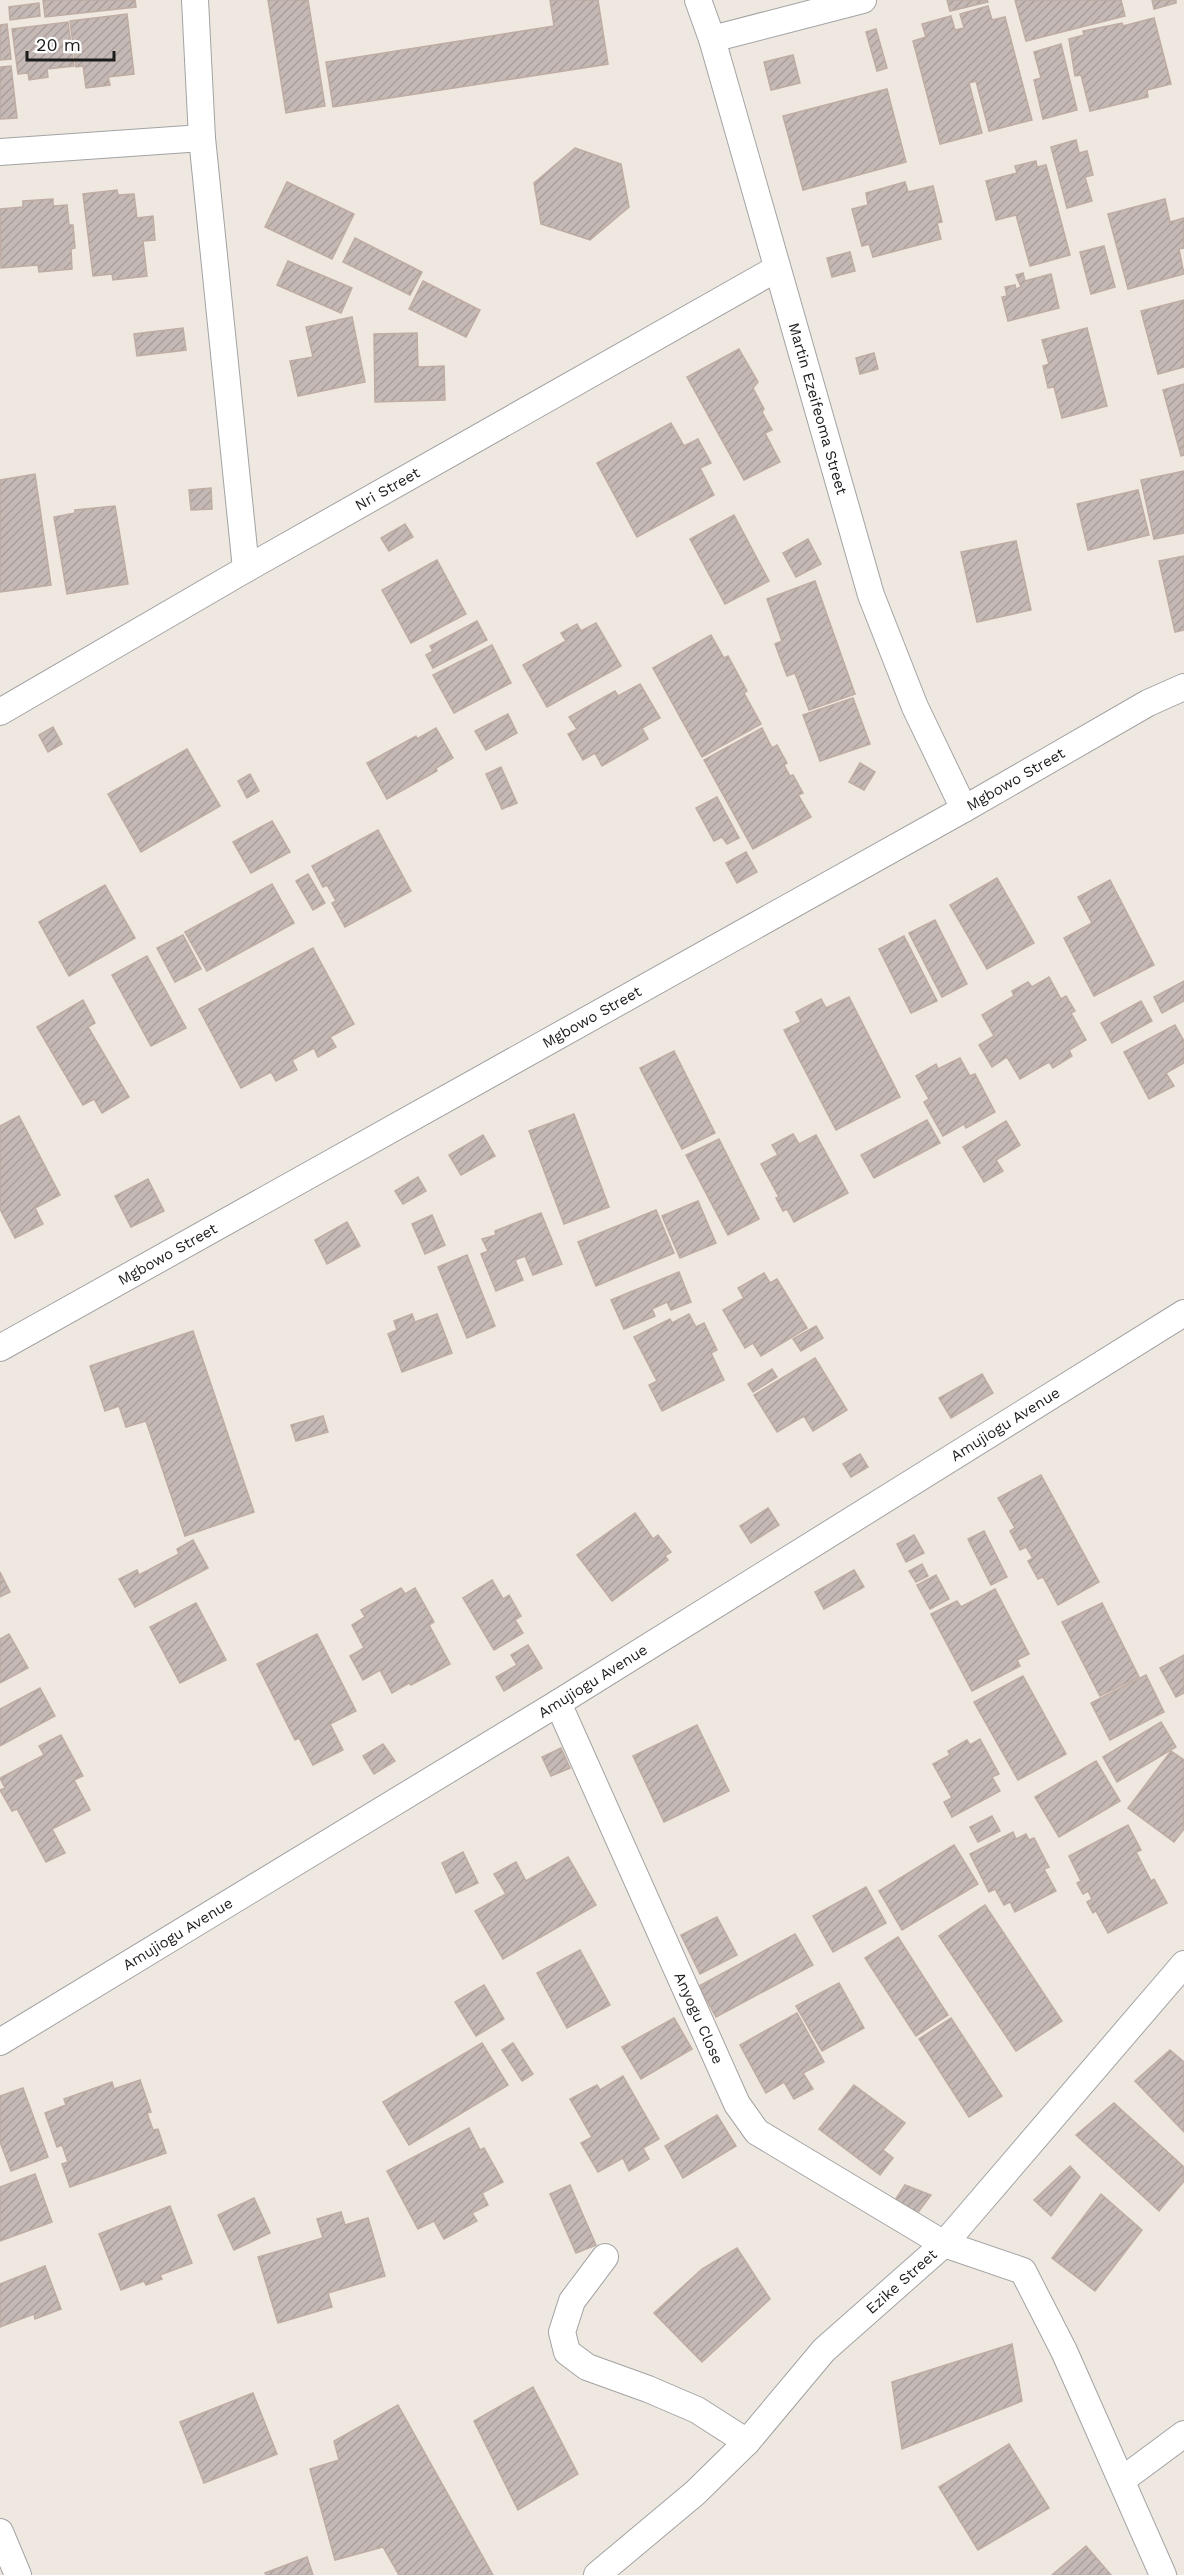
<svg xmlns="http://www.w3.org/2000/svg" width="1184" height="2575" font-family="'Work Sans',sans-serif">
<defs>
<pattern id="building-hatch" width="6" height="6" patternUnits="userSpaceOnUse" patternTransform="scale(1.5)"><rect width="6" height="6" fill="#c5b9b5"/><path d="M-1 1l2-2M0 6l6-6M5 7l2-2" fill="none" stroke="#a99e9b"/></pattern>
</defs>
<rect width="100%" height="100%" fill="#eee8e1"/>
<g fill="url(#building-hatch)" stroke="#bfaca3" stroke-width="1.5">
<polygon points="43,0 135,0 136,7 45,17"/>
<polygon points="268,0 308,0 325,106 286,113"/>
<polygon points="550,0 598,0 608,64 333,107 326,62 554,26"/>
<polygon points="947,0 987,0 988,2 950,11"/>
<polygon points="1015,0 1121,0 1125,16 1026,41"/>
<polygon points="1152,0 1176,0 1176,3 1154,9"/>
<polygon points="39,3 40,16 10,20 9,7"/>
<polygon points="988,6 992,20 1005,17 1032,120 989,131 976,81 969,83 982,133 940,144 913,41 926,37 922,24 951,16 955,30 964,28 960,14"/>
<polygon points="127,14 134,74 108,77 110,85 86,88 83,66 76,67 70,21"/>
<polygon points="1154,18 1171,84 1147,90 1148,97 1090,111 1081,75 1075,76 1069,39 1084,35 1083,31 1122,23 1123,26"/>
<polygon points="68,22 74,66 47,69 48,77 29,80 28,73 18,74 12,29"/>
<polygon points="7,24 11,59 0,60 0,25"/>
<polygon points="876,29 887,68 877,71 866,32"/>
<polygon points="1061,44 1077,110 1043,119 1034,80 1041,78 1034,52"/>
<polygon points="793,55 800,83 771,90 764,62"/>
<polygon points="11,66 17,118 0,119 0,67"/>
<polygon points="887,89 906,162 803,190 783,116"/>
<polygon points="1076,140 1079,153 1087,151 1093,175 1085,177 1092,201 1067,208 1051,147"/>
<polygon points="575,148 621,164 629,207 590,240 541,224 534,183"/>
<polygon points="1036,161 1037,167 1046,165 1070,255 1030,266 1016,215 996,220 986,181 1017,173 1015,166"/>
<polygon points="287,182 354,214 332,259 265,227"/>
<polygon points="905,182 908,192 933,186 942,222 937,223 941,239 873,257 869,244 862,246 852,209 868,205 866,193"/>
<polygon points="117,190 118,195 134,194 137,218 153,216 155,240 143,241 147,276 113,280 112,274 93,276 83,194"/>
<polygon points="53,199 53,206 67,205 69,225 73,225 75,248 71,249 72,269 39,272 38,265 1,268 0,209 23,207 23,201"/>
<polygon points="1165,199 1170,222 1184,218 1184,248 1179,249 1184,274 1128,289 1108,214"/>
<polygon points="355,238 422,272 410,295 343,262"/>
<polygon points="1104,246 1115,287 1091,294 1080,252"/>
<polygon points="850,252 855,271 832,277 827,258"/>
<polygon points="288,261 352,288 341,313 277,285"/>
<polygon points="1023,273 1025,281 1051,274 1059,308 1008,321 1002,297 1007,296 1005,287 1015,285 1016,289 1021,287 1016,275"/>
<polygon points="423,281 480,310 466,337 409,309"/>
<polygon points="1184,300 1184,367 1158,374 1141,311"/>
<polygon points="352,317 365,382 298,396 290,361 313,357 306,327"/>
<polygon points="183,328 186,350 137,356 134,334"/>
<polygon points="1087,328 1107,406 1062,418 1054,387 1048,388 1043,366 1049,364 1042,340"/>
<polygon points="417,333 418,367 444,366 445,400 375,402 374,334"/>
<polygon points="739,349 758,382 753,388 764,409 762,412 772,430 765,433 780,462 744,480 687,377"/>
<polygon points="874,353 878,369 860,374 856,358"/>
<polygon points="1184,384 1184,455 1181,456 1163,390"/>
<polygon points="671,423 684,446 698,439 711,463 700,468 714,495 637,537 597,463"/>
<polygon points="1184,471 1184,533 1154,539 1141,480"/>
<polygon points="35,474 51,585 0,592 0,480"/>
<polygon points="211,488 212,509 191,510 189,490"/>
<polygon points="1138,490 1149,535 1088,550 1077,504"/>
<polygon points="115,506 128,584 67,594 54,517 75,513 75,510"/>
<polygon points="734,515 769,581 725,604 690,539"/>
<polygon points="405,524 413,537 389,551 381,538"/>
<polygon points="808,539 821,564 796,577 783,553"/>
<polygon points="1016,541 1031,610 977,622 961,552"/>
<polygon points="1184,556 1184,630 1175,632 1159,561"/>
<polygon points="437,560 466,614 411,643 382,590"/>
<polygon points="815,581 855,694 809,710 795,673 787,676 775,644 782,641 767,599"/>
<polygon points="477,621 487,640 433,668 426,655 433,651 430,646"/>
<polygon points="596,623 621,666 547,707 523,665 566,641 561,633 577,624 581,631"/>
<polygon points="711,635 724,658 728,656 747,691 744,693 761,724 702,757 653,668"/>
<polygon points="492,645 511,683 454,713 433,675"/>
<polygon points="640,684 660,718 642,728 648,739 602,766 595,753 583,760 568,734 577,729 569,717 615,691 618,696"/>
<polygon points="853,698 870,744 820,761 803,715"/>
<polygon points="508,714 517,733 486,750 475,731"/>
<polygon points="53,727 62,744 48,752 39,735"/>
<polygon points="436,728 453,758 436,768 437,771 387,799 367,763 416,736 417,739"/>
<polygon points="762,728 772,748 777,745 787,763 784,765 790,776 793,775 803,793 798,795 811,817 753,849 704,760"/>
<polygon points="187,749 220,806 141,852 108,794"/>
<polygon points="860,763 875,772 864,790 849,782"/>
<polygon points="501,767 517,803 502,809 486,774"/>
<polygon points="250,774 259,791 247,798 238,781"/>
<polygon points="717,797 739,838 727,844 722,837 714,841 696,808"/>
<polygon points="272,821 290,852 251,873 233,842"/>
<polygon points="378,830 411,891 345,927 332,903 336,901 327,885 323,887 312,866"/>
<polygon points="746,852 757,872 737,883 726,863"/>
<polygon points="308,874 325,903 313,910 296,881"/>
<polygon points="997,878 1034,943 987,969 950,905"/>
<polygon points="1110,880 1154,965 1094,996 1064,938 1092,923 1078,897"/>
<polygon points="272,884 294,923 207,971 185,932"/>
<polygon points="105,885 135,938 69,976 39,922"/>
<polygon points="935,920 967,984 942,997 909,933"/>
<polygon points="183,935 201,969 175,982 157,948"/>
<polygon points="904,936 937,1001 911,1013 879,949"/>
<polygon points="313,948 354,1024 330,1037 336,1047 318,1057 314,1048 292,1060 297,1070 276,1081 271,1072 241,1088 199,1009"/>
<polygon points="147,956 186,1028 151,1046 112,975"/>
<polygon points="1049,977 1061,999 1066,996 1075,1011 1071,1013 1086,1040 1069,1050 1072,1056 1053,1068 1049,1062 1020,1079 1007,1057 992,1067 979,1045 994,1036 982,1015 1014,996 1012,991 1028,982 1032,987"/>
<polygon points="1184,981 1184,1001 1162,1013 1154,997"/>
<polygon points="849,997 900,1097 836,1130 784,1030 801,1022 796,1012 821,999 826,1008"/>
<polygon points="83,1000 95,1023 88,1027 129,1097 102,1113 94,1099 83,1105 37,1027"/>
<polygon points="1141,1001 1152,1021 1112,1043 1101,1023"/>
<polygon points="1175,1025 1184,1041 1184,1063 1166,1073 1174,1086 1149,1099 1124,1052"/>
<polygon points="674,1051 715,1133 682,1149 640,1068"/>
<polygon points="960,1058 970,1076 975,1074 995,1112 966,1128 964,1124 943,1136 924,1102 929,1099 916,1076 936,1064 938,1069"/>
<polygon points="574,1114 609,1207 564,1224 529,1131"/>
<polygon points="19,1116 60,1195 35,1208 43,1224 15,1238 0,1209 0,1126"/>
<polygon points="927,1120 940,1143 874,1178 861,1155"/>
<polygon points="1006,1121 1020,1145 996,1160 1003,1171 984,1182 963,1147"/>
<polygon points="793,1134 799,1144 816,1135 848,1193 794,1222 787,1209 783,1211 776,1198 779,1197 761,1164 778,1155 772,1145"/>
<polygon points="483,1135 495,1156 461,1175 449,1155"/>
<polygon points="719,1139 759,1219 728,1235 686,1155"/>
<polygon points="418,1177 426,1191 403,1204 395,1191"/>
<polygon points="148,1179 164,1211 131,1227 115,1196"/>
<polygon points="698,1201 716,1243 680,1258 662,1216"/>
<polygon points="656,1210 674,1253 596,1286 578,1242"/>
<polygon points="541,1213 562,1264 533,1275 525,1256 515,1260 523,1280 496,1291 481,1254 488,1251 482,1239 496,1235 495,1231"/>
<polygon points="432,1215 445,1245 425,1254 412,1224"/>
<polygon points="347,1222 360,1246 327,1264 315,1240"/>
<polygon points="467,1255 495,1326 467,1338 438,1267"/>
<polygon points="679,1272 691,1302 671,1310 667,1302 652,1309 655,1316 624,1329 611,1300"/>
<polygon points="764,1273 770,1283 777,1279 807,1328 761,1356 753,1343 745,1348 723,1310 744,1298 738,1288"/>
<polygon points="412,1314 415,1322 437,1314 452,1353 402,1372 388,1334 397,1330 394,1321"/>
<polygon points="689,1314 696,1327 704,1323 717,1350 711,1353 724,1380 662,1411 649,1385 657,1381 634,1337 670,1319 672,1323"/>
<polygon points="816,1326 823,1338 801,1351 793,1339"/>
<polygon points="193,1331 254,1512 185,1536 146,1421 126,1427 119,1406 105,1411 90,1366"/>
<polygon points="815,1358 847,1410 813,1431 804,1416 777,1432 754,1395"/>
<polygon points="772,1369 777,1377 753,1392 748,1384"/>
<polygon points="982,1374 993,1393 951,1418 939,1398"/>
<polygon points="323,1416 328,1432 296,1441 291,1425"/>
<polygon points="860,1454 868,1467 851,1477 843,1464"/>
<polygon points="1041,1475 1099,1582 1058,1605 1043,1577 1038,1579 1028,1561 1033,1558 1026,1547 1020,1550 1010,1531 1015,1528 998,1498"/>
<polygon points="768,1508 779,1525 751,1543 740,1526"/>
<polygon points="635,1513 653,1539 658,1535 671,1552 665,1556 668,1560 612,1601 577,1555"/>
<polygon points="984,1531 1007,1577 991,1585 968,1539"/>
<polygon points="914,1535 924,1553 906,1562 897,1544"/>
<polygon points="193,1540 208,1568 135,1607 119,1579 137,1570 139,1575 179,1554 177,1549"/>
<polygon points="922,1564 928,1576 916,1582 909,1571"/>
<polygon points="854,1570 864,1587 824,1609 815,1592"/>
<polygon points="0,1572 10,1592 0,1597"/>
<polygon points="936,1575 949,1599 930,1609 917,1585"/>
<polygon points="492,1580 503,1599 509,1595 521,1616 515,1620 523,1633 494,1650 463,1598"/>
<polygon points="401,1588 405,1594 415,1588 434,1622 429,1625 450,1664 411,1685 409,1683 392,1693 380,1670 363,1680 350,1656 364,1648 352,1625 365,1617 361,1610"/>
<polygon points="995,1589 1029,1654 1017,1660 1020,1666 972,1691 931,1614 957,1601 961,1607"/>
<polygon points="196,1603 226,1660 180,1683 150,1627"/>
<polygon points="1102,1603 1139,1677 1100,1696 1062,1622"/>
<polygon points="9,1634 28,1668 0,1683 0,1639"/>
<polygon points="317,1634 356,1711 330,1724 343,1750 313,1765 299,1738 295,1740 257,1664"/>
<polygon points="528,1645 542,1668 504,1691 496,1677 517,1665 511,1655"/>
<polygon points="1184,1655 1184,1693 1176,1697 1160,1668"/>
<polygon points="1146,1675 1164,1712 1110,1740 1091,1703"/>
<polygon points="1023,1676 1066,1754 1018,1780 974,1702"/>
<polygon points="40,1688 55,1716 0,1746 0,1709"/>
<polygon points="1161,1722 1176,1747 1117,1782 1103,1757"/>
<polygon points="697,1725 729,1791 664,1822 633,1756"/>
<polygon points="61,1735 83,1776 74,1780 90,1810 52,1829 65,1853 46,1862 17,1809 12,1811 0,1790 5,1788 0,1778 44,1755 39,1746"/>
<polygon points="980,1739 999,1774 992,1777 1000,1791 952,1817 944,1802 952,1798 933,1764 950,1755 948,1751 967,1740 970,1745"/>
<polygon points="383,1744 395,1761 374,1774 363,1756"/>
<polygon points="561,1748 570,1768 551,1776 542,1757"/>
<polygon points="1171,1751 1184,1760 1184,1829 1174,1842 1128,1808"/>
<polygon points="1096,1761 1120,1801 1059,1837 1035,1797"/>
<polygon points="992,1816 1000,1831 978,1842 970,1827"/>
<polygon points="1128,1825 1141,1850 1136,1852 1151,1881 1154,1879 1167,1903 1108,1933 1096,1911 1093,1913 1087,1902 1092,1899 1088,1891 1083,1894 1077,1883 1081,1881 1069,1856"/>
<polygon points="1013,1832 1016,1839 1026,1834 1029,1840 1034,1838 1049,1867 1044,1869 1056,1891 1015,1912 1010,1902 1004,1905 995,1889 989,1892 970,1854"/>
<polygon points="954,1845 978,1884 902,1930 879,1891"/>
<polygon points="463,1852 478,1883 456,1893 442,1863"/>
<polygon points="568,1857 596,1905 503,1959 475,1911 506,1894 494,1874 516,1862 526,1881"/>
<polygon points="866,1887 886,1923 833,1952 813,1916"/>
<polygon points="985,1905 1062,2021 1016,2051 939,1936"/>
<polygon points="717,1917 737,1955 700,1974 681,1935"/>
<polygon points="795,1934 813,1965 716,2017 699,1986"/>
<polygon points="898,1937 948,2015 916,2036 865,1958"/>
<polygon points="580,1950 610,2005 567,2028 537,1973"/>
<polygon points="839,1983 864,2028 822,2051 796,2006"/>
<polygon points="484,1985 504,2019 476,2036 455,2002"/>
<polygon points="797,2013 824,2062 803,2073 813,2089 794,2099 784,2082 766,2093 740,2045"/>
<polygon points="674,2018 692,2049 641,2079 622,2047"/>
<polygon points="951,2018 1002,2096 969,2117 919,2039"/>
<polygon points="482,2043 508,2085 409,2145 383,2102"/>
<polygon points="513,2043 533,2074 522,2081 502,2050"/>
<polygon points="1170,2050 1184,2062 1184,2132 1135,2081"/>
<polygon points="623,2076 659,2139 643,2148 649,2159 629,2171 623,2158 598,2172 581,2143 592,2137 570,2099 597,2085 600,2090"/>
<polygon points="140,2080 151,2112 147,2113 153,2130 158,2129 166,2153 70,2187 62,2164 68,2162 62,2145 57,2147 45,2113 66,2105 64,2099 112,2082 114,2089"/>
<polygon points="854,2085 905,2123 883,2150 893,2158 880,2175 819,2129"/>
<polygon points="23,2088 48,2157 11,2171 0,2142 0,2096"/>
<polygon points="1114,2103 1184,2167 1184,2181 1159,2211 1076,2135"/>
<polygon points="717,2115 736,2146 683,2178 665,2146"/>
<polygon points="469,2128 480,2150 484,2148 503,2182 482,2193 488,2205 472,2213 477,2221 444,2239 434,2221 418,2229 387,2171"/>
<polygon points="1070,2166 1080,2177 1051,2216 1034,2200"/>
<polygon points="35,2174 52,2222 0,2241 0,2187"/>
<polygon points="570,2185 596,2245 576,2253 550,2194"/>
<polygon points="905,2185 931,2195 916,2215 895,2200"/>
<polygon points="1101,2194 1142,2230 1095,2291 1052,2258"/>
<polygon points="254,2198 270,2233 234,2250 218,2215"/>
<polygon points="170,2206 192,2263 160,2275 162,2279 146,2285 144,2281 121,2290 99,2234"/>
<polygon points="341,2212 345,2225 368,2218 385,2276 328,2293 332,2307 278,2323 258,2257 323,2238 317,2219"/>
<polygon points="737,2248 770,2299 702,2362 654,2313 702,2269"/>
<polygon points="45,2266 61,2309 35,2319 34,2314 0,2327 0,2284"/>
<polygon points="1012,2344 1022,2401 902,2449 892,2382"/>
<polygon points="533,2387 578,2474 518,2510 474,2421"/>
<polygon points="253,2393 277,2454 204,2483 180,2422"/>
<polygon points="398,2405 493,2575 399,2575 383,2547 335,2560 310,2469 339,2460 334,2441"/>
<polygon points="1009,2444 1049,2508 978,2550 939,2487"/>
<polygon points="1086,2546 1111,2575 1052,2575"/>
<polygon points="307,2557 313,2575 266,2575 265,2573"/>
</g>
<g fill="none" stroke-linecap="round" stroke-linejoin="round">
<defs>
<g id="minor">
<polyline points="195,0 202,138 246,569"/>
<path id="s1" d="M698 0 712 39 871 595 915 707 964 809"/>
<polyline points="712,39 863,0"/>
<polyline points="0,152 202,138"/>
<path id="s2" d="M0 712 246 569 776 269"/>
<path id="s3" d="M0 1348 964 809 1148 703 1184 687"/>
<path id="s4" d="M558 1703 737 2104 757 2132 944 2244 1023 2271 1064 2351 1163 2575"/>
<path id="s5" d="M0 2042 558 1703 1184 1313"/>
<polyline points="605,2257 572,2301 562,2332 567,2352 587,2367 648,2389 697,2410 747,2442"/>
<polyline points="1122,2480 1184,2434"/>
<polyline points="0,2532 18,2575"/>
<path id="s6" d="M597 2575 695 2493 747 2442 824 2350 944 2244 1184 1964"/>
</g>
</defs>
<use href="#minor" stroke="#a3a3a3" stroke-width="28"/>
<use href="#minor" stroke="#fff" stroke-width="26"/>
</g>
<g text-anchor="middle" stroke-width="4.5" stroke-linejoin="round" paint-order="stroke">
<g font-size="15" fill="#1c1c1c" stroke="#fff">
<text dy="5" stroke="none"><textPath href="#s1" startOffset="426">Martin Ezeifeoma Street</textPath></text>
<text dy="5" stroke="none"><textPath href="#s2" startOffset="447">Nri Street</textPath></text>
<text dy="5" stroke="none"><textPath href="#s3" startOffset="1164">Mgbowo Street</textPath></text>
<text dy="5" stroke="none"><textPath href="#s3" startOffset="678">Mgbowo Street</textPath></text>
<text dy="5" stroke="none"><textPath href="#s3" startOffset="192">Mgbowo Street</textPath></text>
<text dy="5" stroke="none"><textPath href="#s5" startOffset="1180">Amujiogu Avenue</textPath></text>
<text dy="5" stroke="none"><textPath href="#s5" startOffset="694">Amujiogu Avenue</textPath></text>
<text dy="5" stroke="none"><textPath href="#s5" startOffset="208">Amujiogu Avenue</textPath></text>
<text dy="5" stroke="none"><textPath href="#s4" startOffset="345">Anyogu Close</textPath></text>
<text dy="5" stroke="none"><textPath href="#s6" startOffset="424">Ezike Street</textPath></text>
</g>
</g>
<path d="M27 51v9h87v-9" fill="none" stroke="#1c1c1c" stroke-width="3"/>
<text x="36" y="51" font-size="18" fill="#1c1c1c" stroke="#ffffff" stroke-width="4.5" paint-order="stroke">20 m</text>
</svg>
